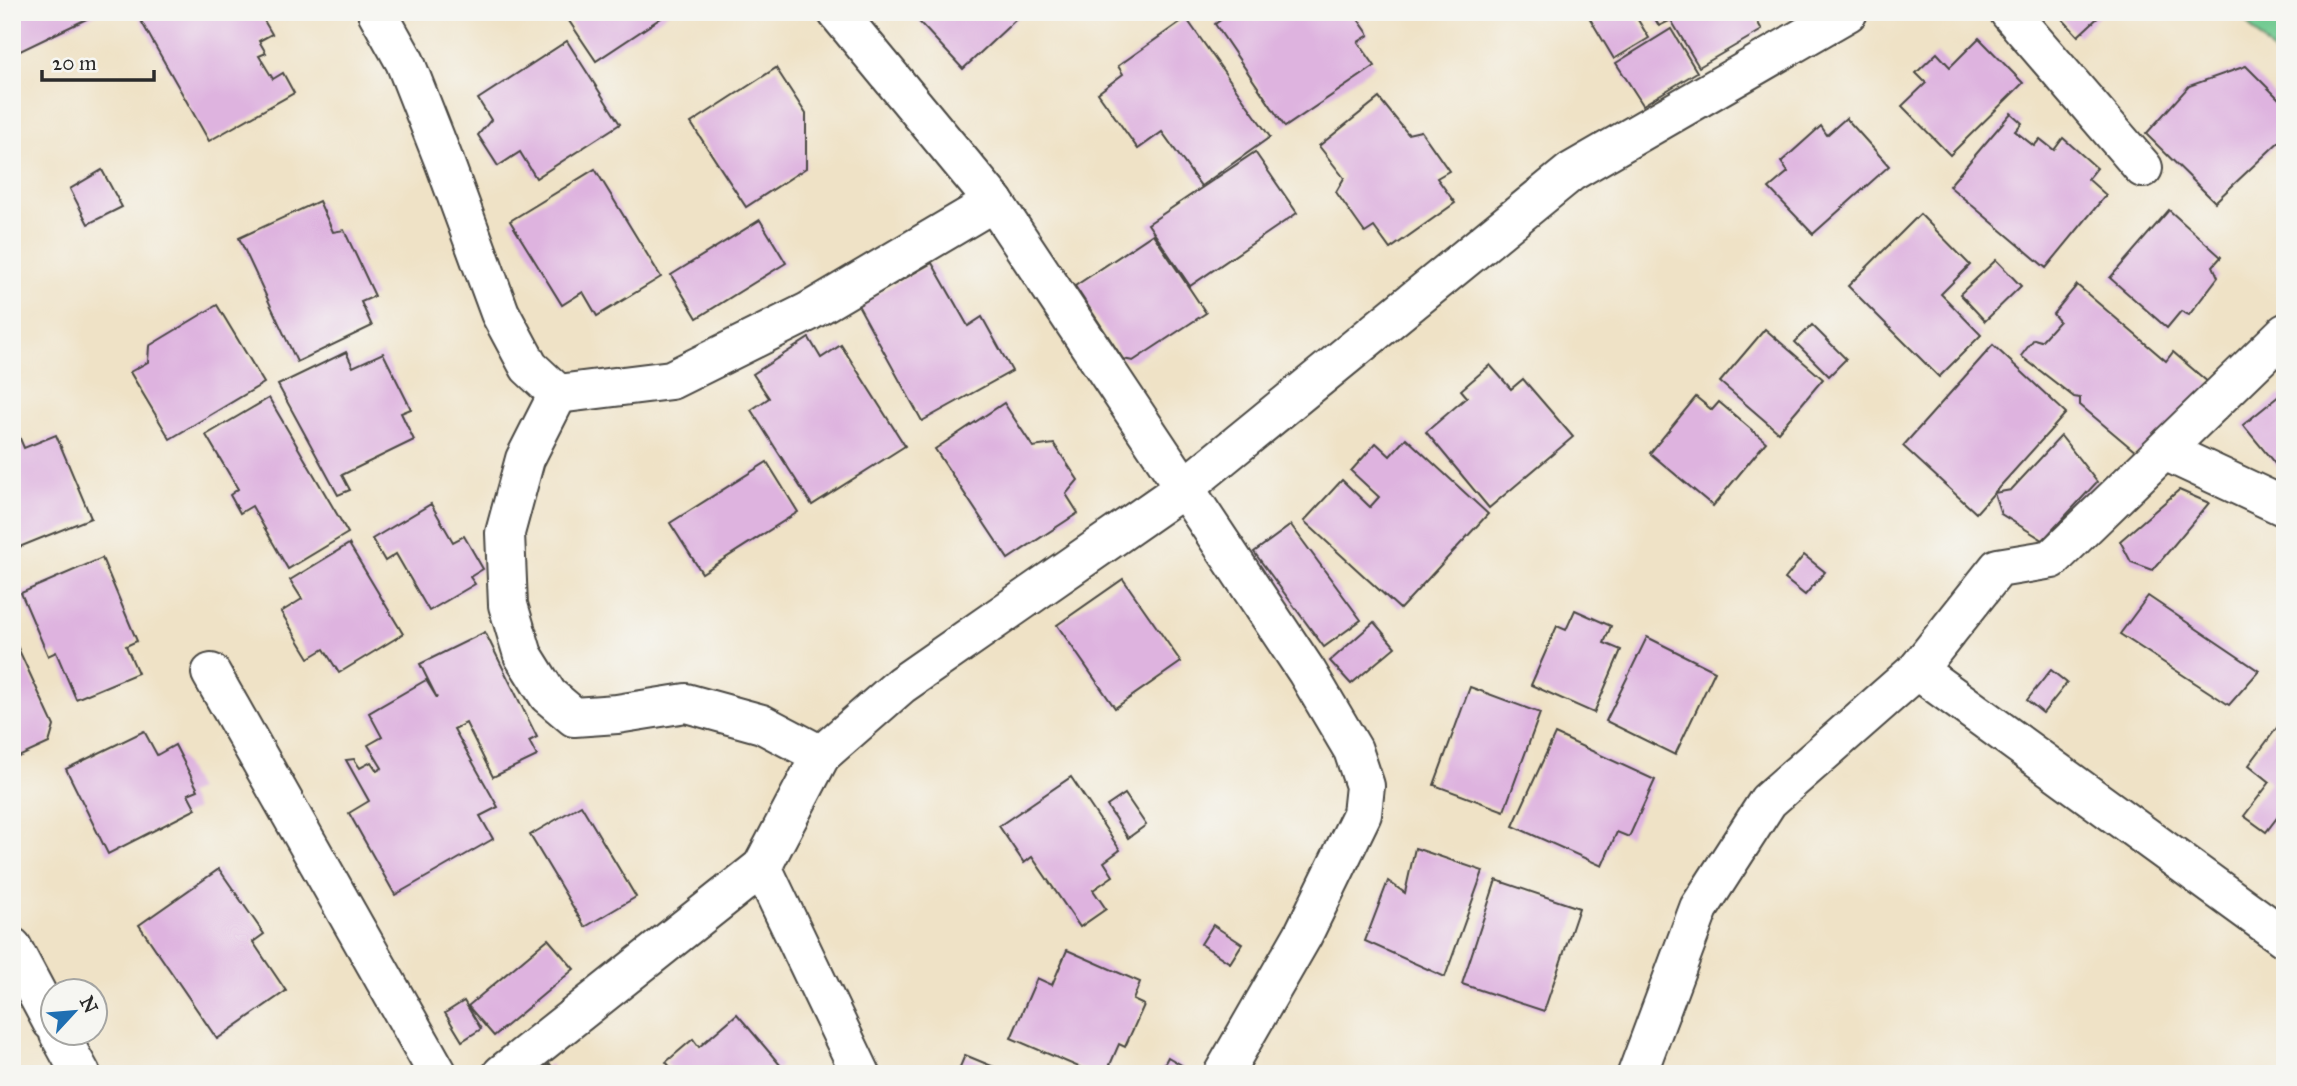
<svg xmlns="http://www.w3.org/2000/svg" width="2297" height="1086" font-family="'IM FELL Great Primer',serif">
<rect width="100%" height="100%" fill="#f6f6f2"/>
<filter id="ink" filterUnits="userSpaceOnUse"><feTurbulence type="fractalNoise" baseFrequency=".0143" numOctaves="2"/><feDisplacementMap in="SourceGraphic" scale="14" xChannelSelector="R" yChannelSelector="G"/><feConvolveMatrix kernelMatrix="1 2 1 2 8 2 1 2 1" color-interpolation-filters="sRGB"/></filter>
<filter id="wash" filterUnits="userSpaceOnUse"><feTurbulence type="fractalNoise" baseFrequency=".00686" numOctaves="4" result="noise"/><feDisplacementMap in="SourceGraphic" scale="28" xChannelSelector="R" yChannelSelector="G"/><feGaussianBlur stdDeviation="1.57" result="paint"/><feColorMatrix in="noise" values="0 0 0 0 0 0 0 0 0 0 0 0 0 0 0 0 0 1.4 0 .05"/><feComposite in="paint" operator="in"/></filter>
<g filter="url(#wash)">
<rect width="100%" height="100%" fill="#efe2c6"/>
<polygon fill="#71ca91" stroke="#4e7a5e" stroke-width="2" points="2237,12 2285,12 2285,66"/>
<g id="blocks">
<g fill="#deb3df">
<polygon points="12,12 101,12 12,55"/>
<polygon points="136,12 259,12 272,34 259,41 266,53 259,56 273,79 283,73 294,93 209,141"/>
<polygon points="563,12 670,12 596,61"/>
<polygon points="910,12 1024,12 963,69"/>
<polygon points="1232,12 1353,12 1369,35 1358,42 1375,66 1285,127 1215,24"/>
<polygon points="1586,12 1650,12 1638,20 1649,38 1614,59"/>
<polygon points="1651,12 1752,12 1762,30 1699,67 1671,20 1659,26"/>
<polygon points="2056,12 2104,12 2078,36"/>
<polygon points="1186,18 1270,137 1201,186 1162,132 1138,149 1098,93 1123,74 1118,66"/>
<polygon points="1671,29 1697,72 1643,105 1616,63"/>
<polygon points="1979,38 2023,83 1950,155 1902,106 1926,83 1916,73 1937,53 1950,67"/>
<polygon points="567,41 620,124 536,178 520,152 498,166 478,135 491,120 478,99"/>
<polygon points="2246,66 2285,105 2285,136 2215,202 2146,134 2189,86"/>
<polygon points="776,68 806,114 806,168 746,207 691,123"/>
<polygon points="1379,98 1408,134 1421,131 1449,171 1437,178 1455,203 1390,249 1374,227 1365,233 1336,192 1344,178 1319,146"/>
<polygon points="2011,113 2022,123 2015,131 2034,146 2040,139 2054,150 2063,138 2097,168 2088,179 2106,195 2046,268 1949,186"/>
<polygon points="1846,118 1889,166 1813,234 1769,188 1788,172 1781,162 1821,126 1827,135"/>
<polygon points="1255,152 1297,213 1190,286 1148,224"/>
<polygon points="595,169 661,277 597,316 583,292 562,305 510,221"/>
<polygon points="102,170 122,207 88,224 70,189"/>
<polygon points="319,201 333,232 344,230 375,296 361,302 372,326 297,362 239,238"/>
<polygon points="2169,210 2221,257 2213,266 2218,277 2189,315 2181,311 2167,328 2110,278"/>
<polygon points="1920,214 1970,265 1941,294 1981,335 1939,377 1848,286"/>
<polygon points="760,220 786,263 697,318 671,275"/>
<polygon points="1153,234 1206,313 1133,361 1123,359 1075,286"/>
<polygon points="1996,260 2021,286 1985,321 1960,294"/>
<polygon points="932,263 968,326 982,317 1012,371 922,421 858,305"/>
<polygon points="2077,285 2166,361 2173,352 2217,390 2143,458 2080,405 2080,398 2074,397 2021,356 2034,339 2041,341 2059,321 2053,314"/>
<polygon points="217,305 264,383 170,439 130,372 148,362 149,346"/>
<polygon points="1812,325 1846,359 1829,376 1795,342"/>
<polygon points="1765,329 1823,379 1778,432 1720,382"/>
<polygon points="809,338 821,358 841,345 905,446 812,505 751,410 769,398 753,374"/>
<polygon points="1993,345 2066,413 1976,513 1903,446"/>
<polygon points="346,352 353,367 383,353 411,409 401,413 414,440 342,475 350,490 338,495 278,385"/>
<polygon points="1490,365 1511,389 1523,379 1573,437 1489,508 1426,432 1467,397 1461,390"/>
<polygon points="2280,395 2285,400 2285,476 2243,425"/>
<polygon points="1696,397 1712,410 1719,402 1766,442 1713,506 1650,453"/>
<polygon points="269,398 348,533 288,569 252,506 240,513 230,495 238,489 206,435"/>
<polygon points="1004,403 1033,447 1054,444 1078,480 1066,494 1078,513 1008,559 935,449"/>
<polygon points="16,429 24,448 56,435 91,518 12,550 12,430"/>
<polygon points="2061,436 2097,482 2043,540 2001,514 1994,493 2011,490"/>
<polygon points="1406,438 1488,514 1400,609 1304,521 1342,480 1370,507 1379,497 1351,471 1376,443 1390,456"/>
<polygon points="767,462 798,512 702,573 670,523"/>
<polygon points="2179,490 2209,503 2153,570 2131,562 2120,541"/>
<polygon points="431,504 453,542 464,536 483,569 470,577 475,584 429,611 396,554 385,561 372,539"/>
<polygon points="1291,525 1361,620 1324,647 1254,552"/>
<polygon points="349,544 403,634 339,673 324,649 309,658 281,612 302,599 290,580"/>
<polygon points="1804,555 1825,572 1805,595 1785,579"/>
<polygon points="102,558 137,641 126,646 138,673 76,699 56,652 48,656 21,593"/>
<polygon points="1123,579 1181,662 1115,708 1057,625"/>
<polygon points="2148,596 2259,671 2229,705 2120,634"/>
<polygon points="1575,610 1611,626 1604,643 1621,650 1594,713 1531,685 1557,626 1566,630"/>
<polygon points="1374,622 1395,647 1351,684 1330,661"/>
<polygon points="485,632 537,737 529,741 537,756 493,777 466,723 454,729 498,807 480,816 493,839 395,895 349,813 369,801 346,760 354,759 360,768 371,762 377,771 382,768 368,745 382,737 369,713 426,680 437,698 420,664"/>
<polygon points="12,635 54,726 49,743 12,760"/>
<polygon points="1647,637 1715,671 1675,755 1606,721"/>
<polygon points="2051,670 2067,683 2043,713 2027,700"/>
<polygon points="1470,687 1540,713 1504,811 1434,785"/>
<polygon points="2285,717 2285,812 2283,810 2266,832 2244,816 2270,782 2249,765"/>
<polygon points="144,731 157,755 175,745 198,790 188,794 196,809 108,854 66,769"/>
<polygon points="1555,734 1655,780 1629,837 1617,832 1602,866 1513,826"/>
<polygon points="1071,777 1120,850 1104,862 1113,876 1093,890 1106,909 1080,927 1032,857 1024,863 999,826"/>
<polygon points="1125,794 1146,825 1128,838 1107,806"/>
<polygon points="581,805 636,897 585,927 530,835"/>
<polygon points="1415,848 1483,871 1445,977 1365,941 1388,881 1405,893"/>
<polygon points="219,869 264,934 253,942 286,991 217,1039 139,925"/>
<polygon points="1496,880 1579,908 1544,1011 1462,984"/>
<polygon points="1213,925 1242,944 1230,963 1201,944"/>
<polygon points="548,939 574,969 494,1036 468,1006"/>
<polygon points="1067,950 1140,982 1133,1000 1144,1005 1125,1047 1119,1044 1106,1074 1095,1074 1011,1038 1037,978 1052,985"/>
<polygon points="464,1001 481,1029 462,1041 445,1013"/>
<polygon points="737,1014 781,1066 773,1074 676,1074 666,1062 693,1039 699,1047"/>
<polygon points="965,1055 1011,1074 957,1074"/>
<polygon points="1168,1057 1183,1066 1179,1074 1159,1074"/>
<polygon points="550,1064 557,1074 537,1074"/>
</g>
</g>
</g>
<g filter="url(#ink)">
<use href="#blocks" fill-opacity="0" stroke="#484642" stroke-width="2"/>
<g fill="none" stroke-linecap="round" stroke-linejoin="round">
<defs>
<g id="minor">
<polyline points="377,12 405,62 444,161 500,313 529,367 558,394 671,380 808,312 994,202"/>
<polyline points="837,12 994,202 1307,672 1353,750 1365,786 1362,814 1303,935 1223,1074"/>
<polyline points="2009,12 2143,168"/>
<polyline points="558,394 525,459 505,533 508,605 523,655 548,695 574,717 617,714 686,703 762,724 821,755"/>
<polyline points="2165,451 2285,507"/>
<polyline points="1917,670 2285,938"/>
<polyline points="211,673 438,1074"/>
<polyline points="762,867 861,1074"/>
<polyline points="12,947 52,1022"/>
<polyline points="59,1034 81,1074"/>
<polyline points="502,1074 762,867 821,755 901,685 1184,488 1571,172 1848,12"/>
<polyline points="1637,1074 1699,908 1768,801 1917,670 1998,568 2052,559 2285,333"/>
</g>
</defs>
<use href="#minor" stroke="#484642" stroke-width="42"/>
<use href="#minor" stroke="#fff" stroke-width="38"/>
</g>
</g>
<rect width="2297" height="1086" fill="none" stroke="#f6f6f2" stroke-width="42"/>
<g transform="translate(74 1012) rotate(64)"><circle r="33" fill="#f6f6f2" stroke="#a5a5a2" stroke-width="2"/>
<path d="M0-5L12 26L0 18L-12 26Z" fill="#1f6fb2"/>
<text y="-10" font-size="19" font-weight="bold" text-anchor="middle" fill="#2b2b2b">N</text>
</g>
<path d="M42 70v10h112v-10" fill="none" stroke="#2b2b2b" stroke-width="3.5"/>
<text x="52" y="70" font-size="21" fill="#2b2b2b" stroke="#f6f6f2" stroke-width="5" paint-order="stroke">20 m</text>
</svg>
